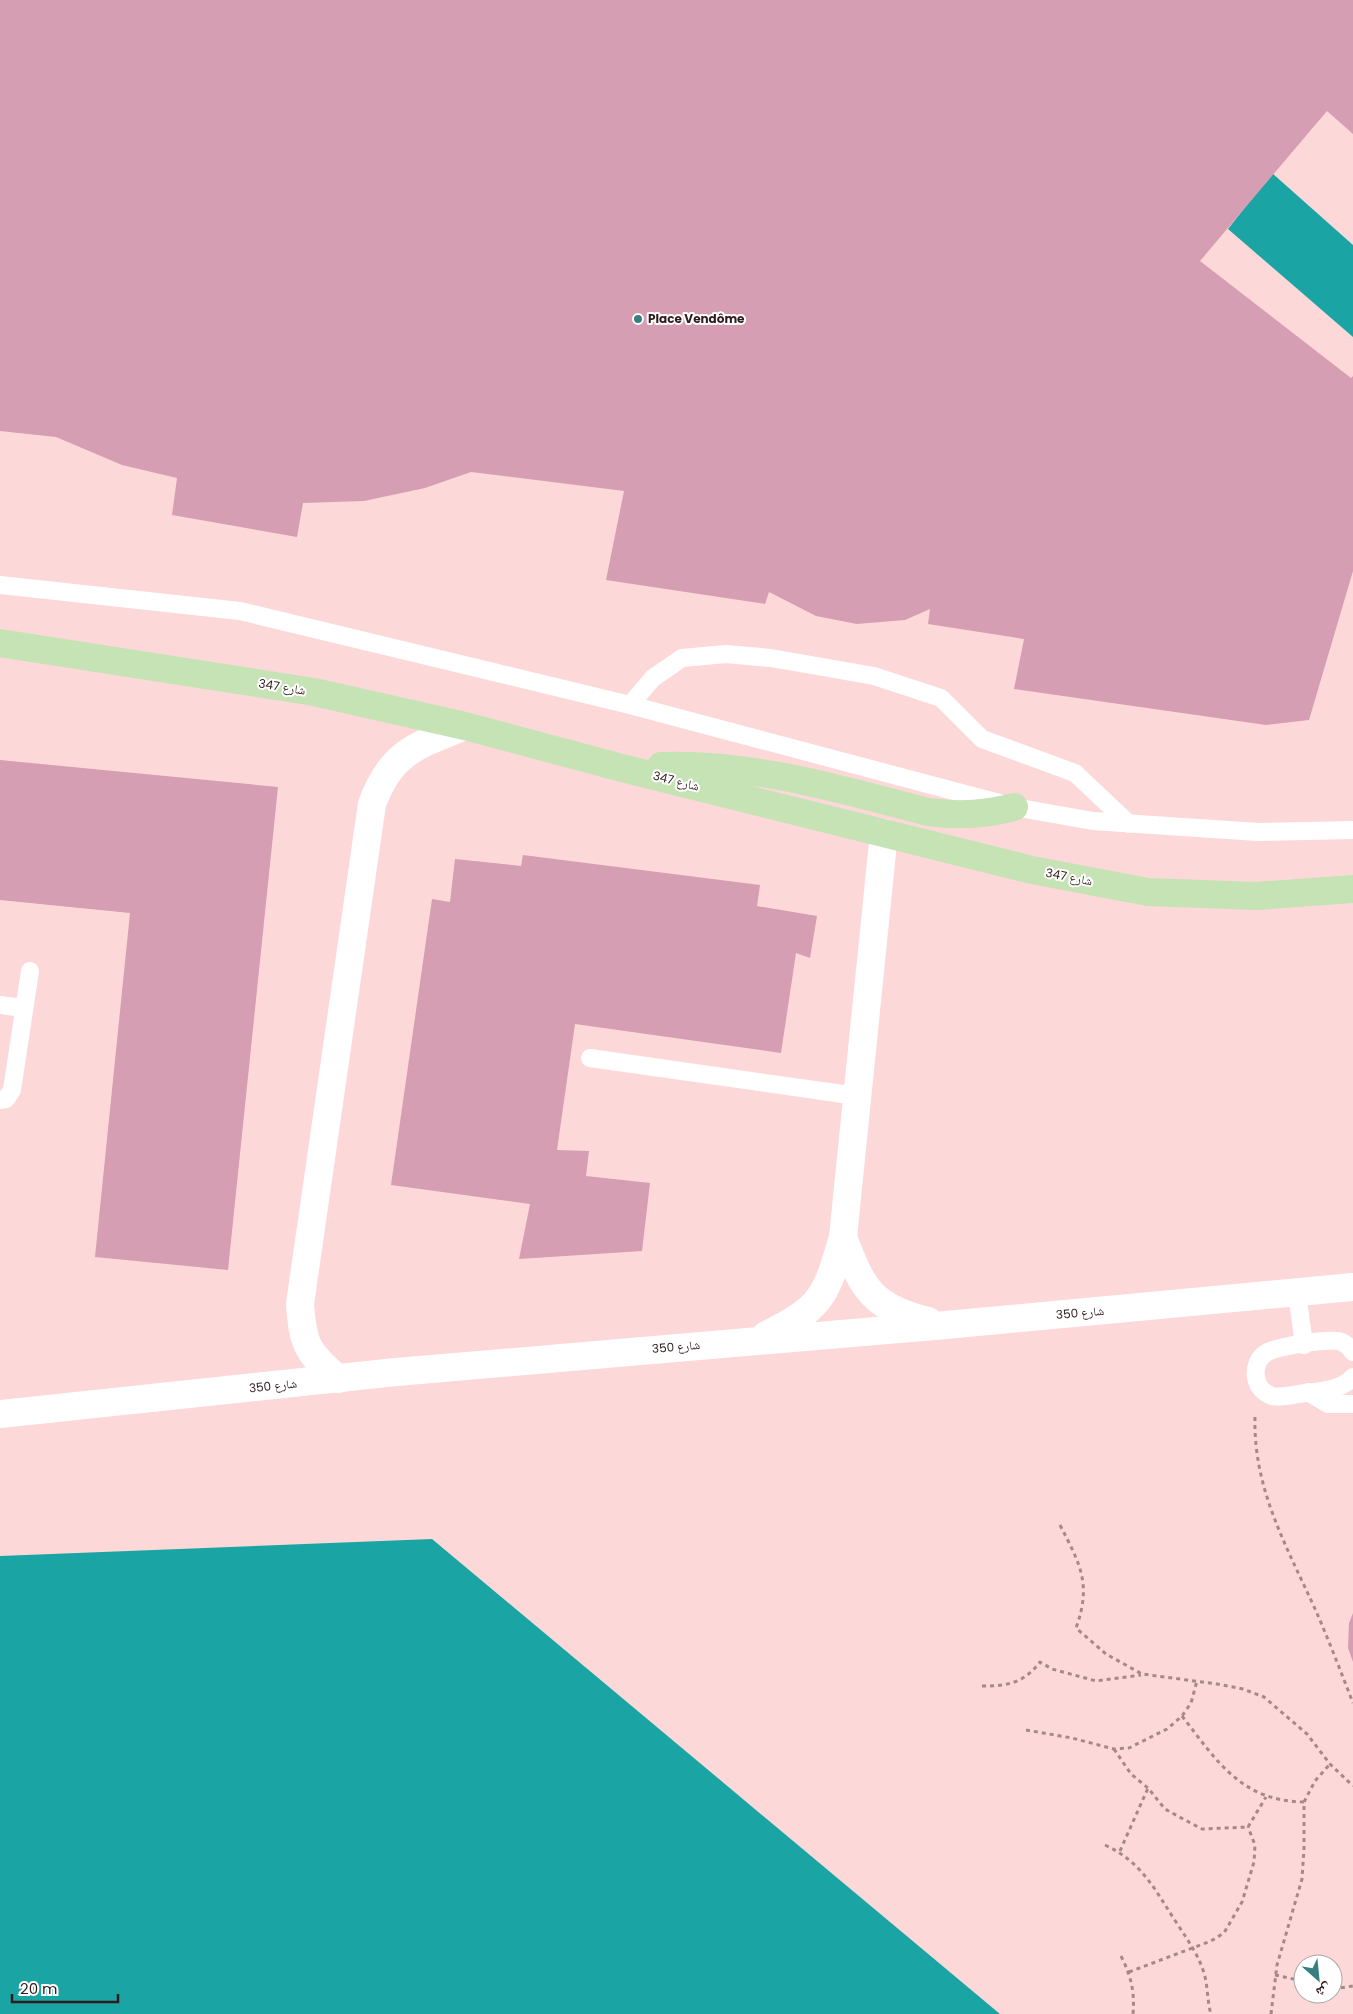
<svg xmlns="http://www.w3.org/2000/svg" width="1353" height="2014" font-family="Poppins,'Noto Naskh Arabic',sans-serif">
<rect width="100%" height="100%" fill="#fdd8d9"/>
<g fill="#1aa5a4">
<polygon points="1272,173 1353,245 1353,337 1228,229"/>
<polygon points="432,1539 1000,2014 0,2014 0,1556"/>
</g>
<g fill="#d59eb2">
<polygon points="0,0 1353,0 1353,134 1327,111 1200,261 1351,378 1353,376 1353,571 1309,720 1266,725 1014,689 1024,639 928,624 930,609 905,620 857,624 816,616 769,592 765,604 606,580 624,491 471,472 425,488 364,501 303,503 297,537 172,515 177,478 122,465 56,437 0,431"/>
<polygon points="0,760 278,787 228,1270 95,1257 130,913 0,900"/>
<polygon points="523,855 760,885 757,906 817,916 810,958 796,953 781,1053 575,1024 557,1150 589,1151 586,1176 650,1183 642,1251 519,1259 530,1204 391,1185 432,899 450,902 455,859 521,866"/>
<polygon points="1353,1613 1353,1662 1348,1648 1349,1623"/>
</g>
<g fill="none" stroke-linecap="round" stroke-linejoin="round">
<g stroke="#a78889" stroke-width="3" stroke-dasharray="4 4" stroke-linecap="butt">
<path d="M1255 1417C1253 1489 1287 1547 1316 1611 1329 1641 1341 1672 1353 1703"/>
<path d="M1060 1525C1080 1564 1092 1584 1076 1628L1106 1654 1142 1674 1217 1684 1243 1689 1264 1697 1307 1734 1330 1764 1353 1786"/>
<path d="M982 1686C1008 1686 1024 1683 1040 1662L1052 1669 1096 1681 1141 1675"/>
<path d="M1182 1716C1217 1761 1241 1801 1304 1802"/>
<polyline points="1026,1730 1072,1738 1114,1749 1129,1748 1167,1729 1182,1716 1191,1703 1197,1681"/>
<polyline points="1114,1749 1131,1774 1148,1788 1165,1809 1185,1820 1202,1829 1248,1827"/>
<polyline points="1248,1827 1266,1797"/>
<path d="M1105 1845C1142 1862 1155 1890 1176 1922 1187 1939 1198 1954 1204 1973 1208 1986 1207 2001 1211 2014"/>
<polyline points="1120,1851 1148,1788"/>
<path d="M1121 1956C1131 1976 1135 1992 1133 2014"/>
<polyline points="1129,1972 1211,1941 1224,1933 1242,1902 1254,1862 1255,1845 1248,1827"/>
<polyline points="1275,1975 1303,1981"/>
<polyline points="1333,1989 1353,1986"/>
<polyline points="1271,2014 1277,1965 1302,1879 1304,1848 1304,1802 1315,1781 1330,1764"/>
</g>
<g stroke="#fff" stroke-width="18">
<polyline points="0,585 240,611 630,705 1014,807 1093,821 1258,832 1353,830"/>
<polyline points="630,705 653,678 682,658 726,654 771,658 874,676 941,698 982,739 1075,773 1129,824"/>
<polyline points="0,1005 23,1008"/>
<polyline points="590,1058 857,1096"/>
<polyline points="0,1100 6,1099 12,1090 30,971"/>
<polyline points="1297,1293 1304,1345"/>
<path d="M1353 1352C1350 1348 1346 1344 1342 1342 1331 1337 1275 1347 1266 1353 1250 1364 1253 1390 1272 1396 1281 1398 1291 1395 1299 1394 1318 1391 1340 1391 1353 1377"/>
<polyline points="1308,1392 1328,1404 1353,1404"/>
</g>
<g stroke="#fff" stroke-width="28">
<path d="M843 1237C862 1288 872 1308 928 1321"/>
<path d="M766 1335C822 1308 826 1296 843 1237L884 833"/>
<path d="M338 1379C307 1352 303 1345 300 1304L372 804C391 752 416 746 465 726"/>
<polyline points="0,1414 396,1372 946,1325 1353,1287"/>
</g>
<g stroke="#c5e3b5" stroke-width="28">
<polyline points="0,643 314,692 465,726 622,768 1032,870 1148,892 1257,896 1353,889"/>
<path d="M661 766C753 763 840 789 928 812 958 816 985 815 1014 807"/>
</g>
</g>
<circle fill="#37807f" stroke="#fff" stroke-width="2" cx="638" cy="319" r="5"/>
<g text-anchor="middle" stroke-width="4" stroke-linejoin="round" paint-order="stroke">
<g font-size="12" font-weight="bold" fill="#311b1d" stroke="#fff" text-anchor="start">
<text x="648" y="323">Place Vendôme</text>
</g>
<g font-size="12" fill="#311b1d" stroke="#fff">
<text transform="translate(282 687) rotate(9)" y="4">شارع 347</text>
<text transform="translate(676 781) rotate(14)" y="4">شارع 347</text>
<text transform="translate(1069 877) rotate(11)" y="4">شارع 347</text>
<text transform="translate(1080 1313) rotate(-5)" y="4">شارع 350</text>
<text transform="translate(676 1347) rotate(-5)" y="4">شارع 350</text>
<text transform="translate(273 1386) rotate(-6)" y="4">شارع 350</text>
</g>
</g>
<g transform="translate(1318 1979) rotate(153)"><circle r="24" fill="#ffffff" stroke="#ada4a5"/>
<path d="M0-4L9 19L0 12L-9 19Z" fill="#37807f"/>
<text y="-8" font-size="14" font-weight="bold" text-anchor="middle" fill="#311b1d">ش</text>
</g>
<path d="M12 1994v8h106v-8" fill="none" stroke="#311b1d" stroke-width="2.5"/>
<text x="20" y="1994" font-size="15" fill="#311b1d" stroke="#ffffff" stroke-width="4" paint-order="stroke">20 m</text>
</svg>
